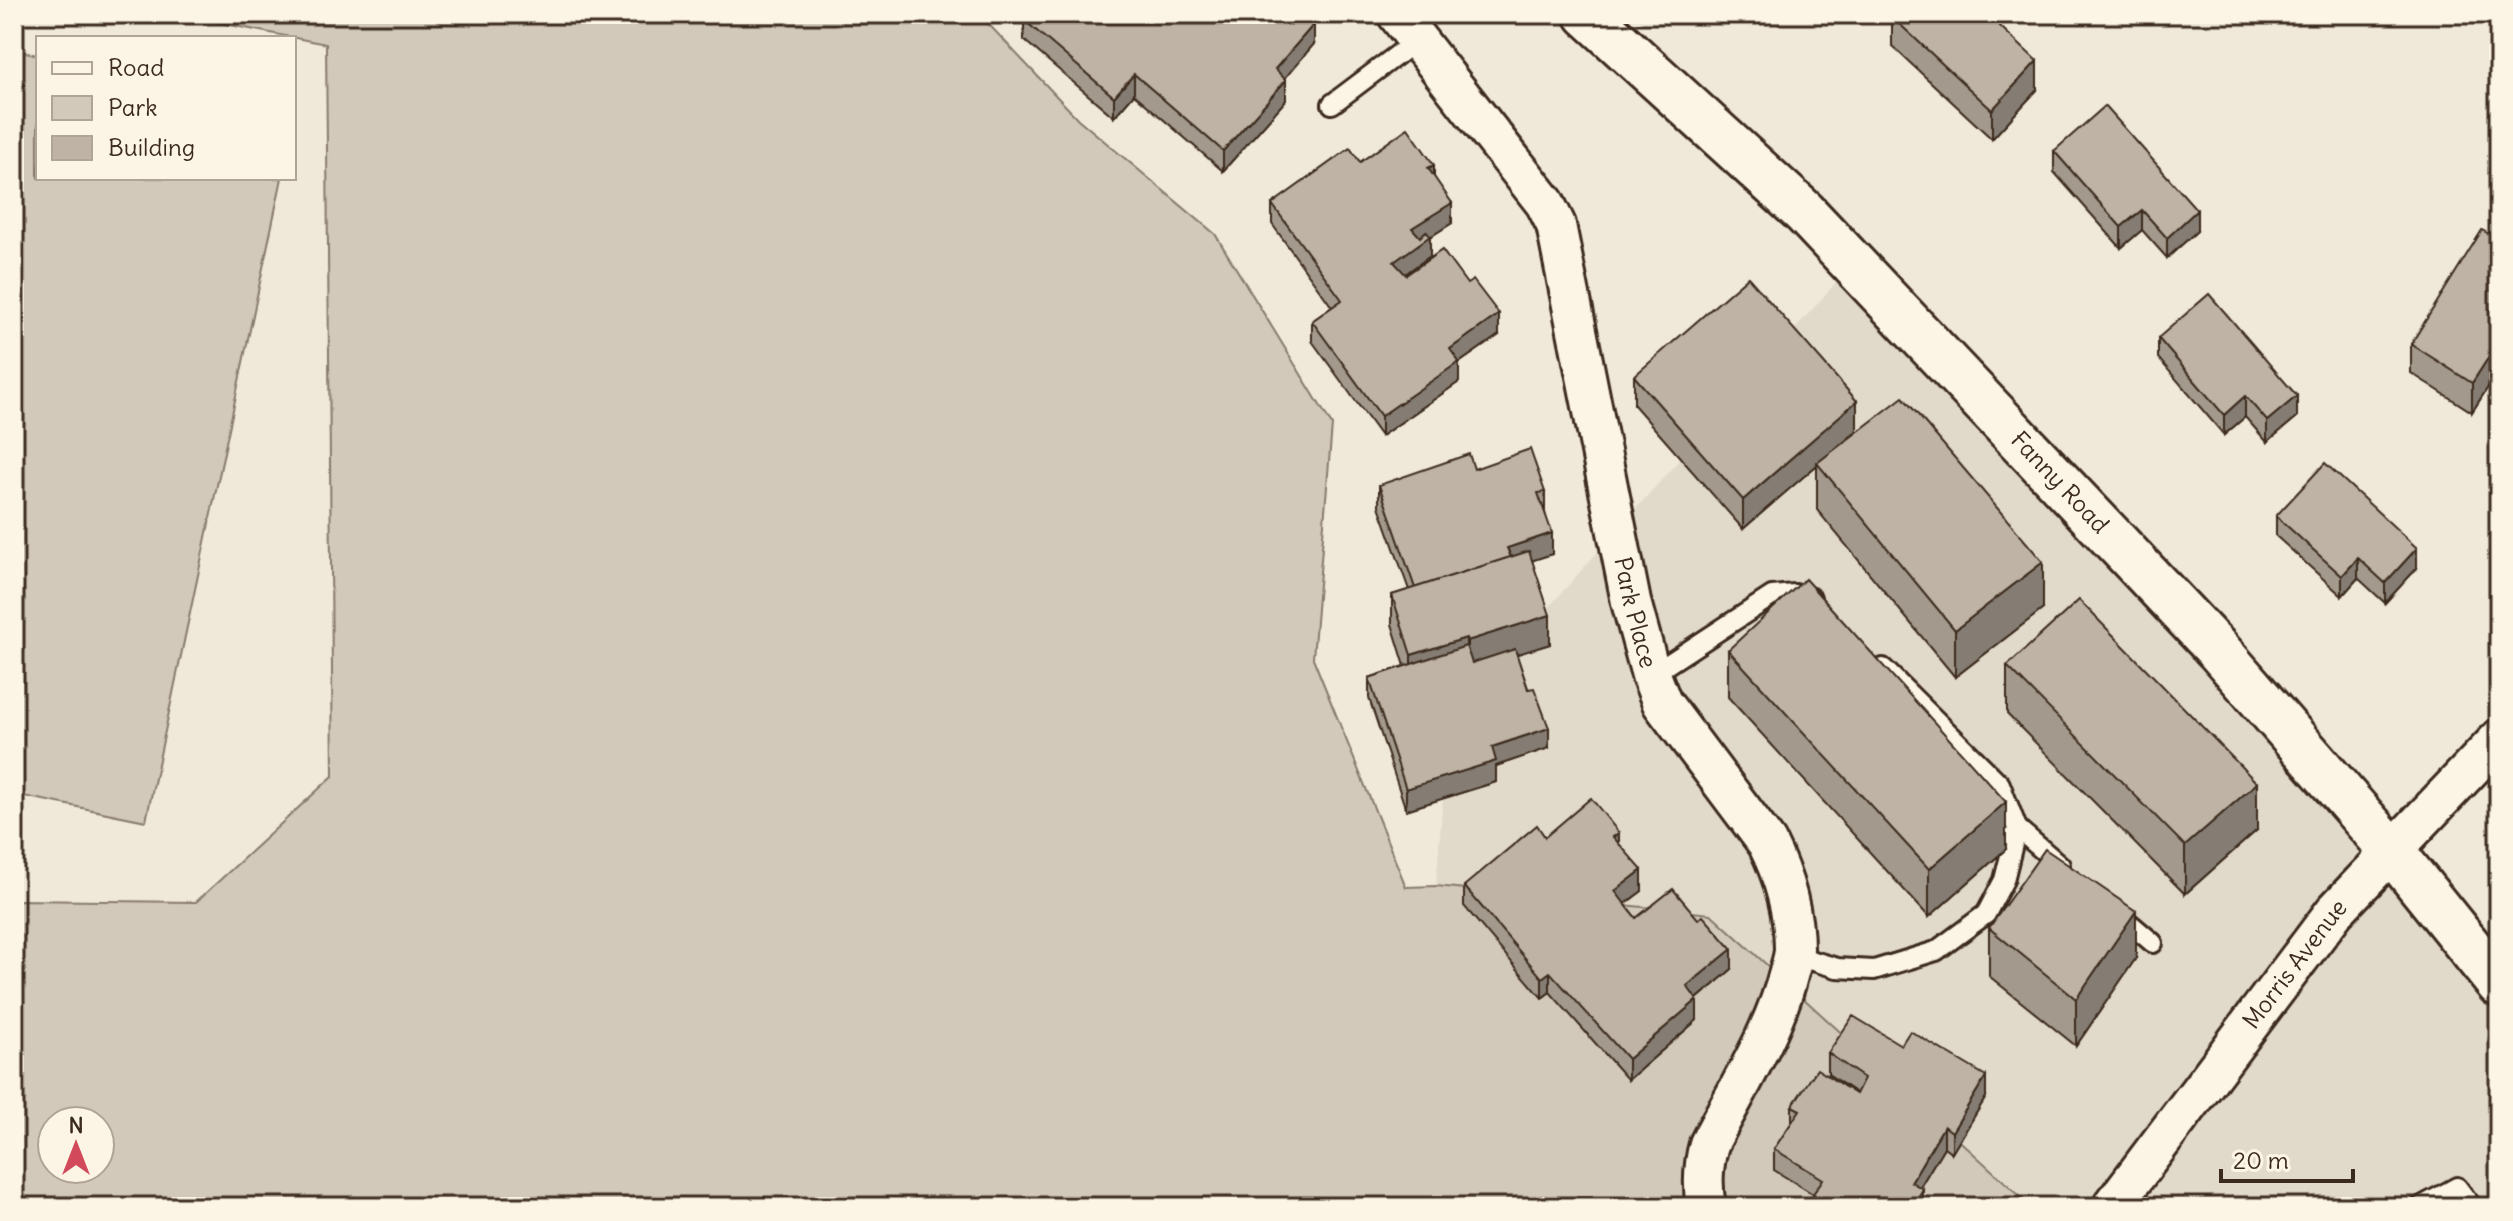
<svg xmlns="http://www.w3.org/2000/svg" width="2513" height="1221" font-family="Delius,sans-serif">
<rect width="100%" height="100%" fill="#f0e9d9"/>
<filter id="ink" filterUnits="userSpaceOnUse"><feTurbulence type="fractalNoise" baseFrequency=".0125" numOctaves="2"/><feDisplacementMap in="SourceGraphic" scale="16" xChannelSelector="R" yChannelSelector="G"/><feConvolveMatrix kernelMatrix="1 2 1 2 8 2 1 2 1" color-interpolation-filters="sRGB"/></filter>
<g filter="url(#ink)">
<polygon fill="#e1d9c9" points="1856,260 2499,981 2499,1207 2032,1207 1711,914 1436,886 1449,720"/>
<g fill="#d2c9ba" stroke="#867a6c" stroke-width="2" fill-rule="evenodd">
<path d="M175 14H979L1078 119 1215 234 1332 425 1313 658 1406 887 1436 886 1711 914 2032 1207H14V900L196 902 333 776 326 44ZM52 1121H100V1169H52Z"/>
<polygon points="14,50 38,55 38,178 282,178 146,821 14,794"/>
</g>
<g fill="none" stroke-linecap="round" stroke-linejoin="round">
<defs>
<g id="service">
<polyline points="1332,104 1417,40"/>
<polyline points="1651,675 1772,596 1795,594 1811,598"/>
<polyline points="2017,828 2060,865"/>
<polyline points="2120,915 2153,943"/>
<polyline points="1793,955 1837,968 1874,970 1936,951 1986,914 2004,880 2017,828 2000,784 1883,668"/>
<polyline points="2420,1207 2457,1187 2472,1207"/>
</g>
<g id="minor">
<path id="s1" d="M1397 14 1545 203 1556 225 1631 602 1651 675 1662 703 1767 843C1783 875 1794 912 1794 949 1794 956 1791 965 1789 972 1775 1030 1736 1091 1709 1144 1703 1166 1702 1184 1706 1207"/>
<path id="s2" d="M2112 1207 2335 911 2499 739"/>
</g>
<g id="secondary">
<path id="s3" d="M1587 14 1804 212 2218 650 2392 851 2499 984"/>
</g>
</defs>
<use href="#service" stroke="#3b2a1e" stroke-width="24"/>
<use href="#minor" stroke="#3b2a1e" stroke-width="44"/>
<use href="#secondary" stroke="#3b2a1e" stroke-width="50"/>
<use href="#service" stroke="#fcf5e5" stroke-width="18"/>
<use href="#minor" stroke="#fcf5e5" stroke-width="38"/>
<use href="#secondary" stroke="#fcf5e5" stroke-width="44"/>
</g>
<g fill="#a39a8d" stroke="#3b2a1e" stroke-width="2">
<polygon points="1892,17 2037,90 1992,139 1892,46"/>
<polygon points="1024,20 1314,44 1284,78 1286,100 1223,171 1134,94 1114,117 1024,40"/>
<polygon points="2054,151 2197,231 2167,258 2142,230 2121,248 2054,172"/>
<polygon points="1434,177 1452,223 1430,237 1430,256 1405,274 1499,335 1459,363 1459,382 1381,436 1312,341 1312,321 1332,307 1272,224 1272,204"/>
<polygon points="2499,240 2499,370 2472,412 2411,373 2411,344"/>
<polygon points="2158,338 2297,417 2267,442 2245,417 2224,435 2158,358"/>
<polygon points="1634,376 1857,431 1844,442 2043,609 1955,677 1817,510 1817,465 1743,529 1634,405"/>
<polygon points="1474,469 1545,492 1545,512 1552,554 1532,560 1550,644 1516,654 1549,748 1496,766 1496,782 1406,810 1369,698 1369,678 1405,666 1392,624 1392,595 1409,590 1379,506 1379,485"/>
<polygon points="2276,516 2417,568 2385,603 2358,578 2342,596 2276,536"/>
<polygon points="1728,650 2006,849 1929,917 1728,697"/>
<polygon points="2007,666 2257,830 2185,894 2007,714"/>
<polygon points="1545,837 1619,845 1642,891 1625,904 1636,918 1732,969 1697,999 1697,1020 1628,1080 1550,992 1542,998 1464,906 1464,886"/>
<polygon points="1989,928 2136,958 2076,1046 1989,976"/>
<polygon points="1828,1053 1986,1097 1952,1153 1944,1147 1920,1187 1923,1207 1813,1207 1813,1194 1774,1170 1774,1149 1792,1122 1792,1106 1856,1093 1828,1074"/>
</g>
<g fill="#857d73" stroke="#3b2a1e" stroke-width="2">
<polygon points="1314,24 1314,44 1275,90 1275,69"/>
<polygon points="2037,61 2037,90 1992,139 1992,110"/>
<polygon points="1134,74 1134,94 1114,117 1114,97"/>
<polygon points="1286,80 1286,100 1223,171 1223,151"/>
<polygon points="1434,165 1434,185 1428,168"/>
<polygon points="1452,203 1452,223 1430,237 1430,256 1394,282 1394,262 1412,228"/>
<polygon points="2142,210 2142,230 2121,248 2121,227"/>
<polygon points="2197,210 2197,231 2167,258 2167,238"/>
<polygon points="1499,314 1499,335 1459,363 1459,382 1381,436 1381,416 1450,349"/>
<polygon points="2499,341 2499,370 2472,412 2472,383"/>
<polygon points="2245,396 2245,417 2224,435 2224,415"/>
<polygon points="2297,396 2297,417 2267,442 2267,421"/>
<polygon points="1857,401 1857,431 1818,464 1817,463 1817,465 1743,529 1743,500"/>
<polygon points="1552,533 1552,554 1522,564 1522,582 1507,548"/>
<polygon points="2417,548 2417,568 2385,603 2385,583"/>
<polygon points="2358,558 2358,578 2342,596 2342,576"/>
<polygon points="2043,562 2043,609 1955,677 1955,630"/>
<polygon points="1550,615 1550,644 1467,670 1467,641"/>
<polygon points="1466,638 1466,667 1411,684 1411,655"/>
<polygon points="1549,728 1549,748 1496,766 1496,782 1406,810 1406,789 1492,747"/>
<polygon points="2257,783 2257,830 2185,894 2185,846"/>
<polygon points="2006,802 2006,849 1929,917 1929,869"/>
<polygon points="1619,833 1619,853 1613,837"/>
<polygon points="1642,870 1642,891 1615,911 1615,891"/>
<polygon points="2136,911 2136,958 2076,1046 2076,999"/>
<polygon points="1732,949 1732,969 1687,1007 1687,986"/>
<polygon points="1550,972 1550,992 1542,998 1542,978"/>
<polygon points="1697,1000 1697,1020 1628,1080 1628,1059"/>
<polygon points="1986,1076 1986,1097 1952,1153 1952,1132"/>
<polygon points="1944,1126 1944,1147 1911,1202 1911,1182"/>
<polygon points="1923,1189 1923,1207 1912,1207"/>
</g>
<g fill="#beb3a4" stroke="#3b2a1e" stroke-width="2">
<polygon points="1030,14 1170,14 1175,18 1178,14 1301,14 1314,24 1275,69 1286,80 1223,151 1134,74 1114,97 1024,20"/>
<polygon points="1896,14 1987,14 2037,61 1992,110 1892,17"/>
<polygon points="2105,106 2197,210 2167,238 2142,210 2121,227 2054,151"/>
<polygon points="1408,128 1434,165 1428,168 1452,203 1412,228 1420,237 1426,231 1430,236 1394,262 1406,275 1442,250 1467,284 1473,280 1499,314 1450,349 1459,362 1381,416 1312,321 1342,300 1272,204 1350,148 1360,162"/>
<polygon points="2482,230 2499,240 2499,341 2472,383 2411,344"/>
<polygon points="1748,277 1857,401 1743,500 1634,376"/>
<polygon points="2209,294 2297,396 2267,421 2245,396 2224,415 2158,338"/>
<polygon points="1903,397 2043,562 1955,630 1817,463"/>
<polygon points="1530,449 1545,492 1538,493 1552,533 1507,548 1511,557 1415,588 1379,485 1469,454 1474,469"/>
<polygon points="2325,463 2417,548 2385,583 2358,558 2342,576 2276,516"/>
<polygon points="1529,551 1550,615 1467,641 1466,638 1411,655 1392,595"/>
<polygon points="1805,579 2006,802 1929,869 1728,650"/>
<polygon points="2079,600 2257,783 2185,846 2007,666"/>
<polygon points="1466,646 1472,663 1515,649 1528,689 1534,688 1549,728 1492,747 1496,761 1406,789 1369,678"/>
<polygon points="1591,798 1619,833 1613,837 1642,870 1615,891 1636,918 1673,889 1698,919 1703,916 1732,949 1687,986 1697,1000 1628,1059 1550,972 1542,978 1464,886 1537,825 1545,837"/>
<polygon points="2045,849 2136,911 2076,999 1989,928"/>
<polygon points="1853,1016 1901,1045 1910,1031 1986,1076 1952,1132 1944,1126 1911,1182 1923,1189 1912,1207 1833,1207 1813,1194 1823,1179 1774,1149 1800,1110 1792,1106 1817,1069 1856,1094 1864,1078 1828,1053"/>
</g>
</g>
<g text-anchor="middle" stroke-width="6" stroke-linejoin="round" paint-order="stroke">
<g font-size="24" fill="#3b2a1e" stroke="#fcf5e5">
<text dy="8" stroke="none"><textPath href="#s3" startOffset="666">Fanny Road</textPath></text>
<text dy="8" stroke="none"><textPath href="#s1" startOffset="660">Park Place</textPath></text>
<text dy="8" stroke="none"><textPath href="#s2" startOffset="304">Morris Avenue</textPath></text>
</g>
</g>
<rect width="2513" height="1221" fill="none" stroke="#fcf5e5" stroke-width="48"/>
<rect x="24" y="24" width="2465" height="1173" fill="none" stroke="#3b2a1e" stroke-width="3" filter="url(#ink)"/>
<rect x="36" y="36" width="260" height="144" fill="#fcf5e5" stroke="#afa495" stroke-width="2"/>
<rect x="52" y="62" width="40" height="12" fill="#fcf5e5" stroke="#afa495" stroke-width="2"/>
<text x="108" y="76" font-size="24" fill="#3b2a1e">Road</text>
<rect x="52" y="96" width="40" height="24" fill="#d2c9ba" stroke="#afa495" stroke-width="2"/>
<text x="108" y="116" font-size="24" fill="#3b2a1e">Park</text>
<rect x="52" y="136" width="40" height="24" fill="#beb3a4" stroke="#afa495" stroke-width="2"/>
<text x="108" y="156" font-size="24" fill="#3b2a1e">Building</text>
<g transform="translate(76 1145)"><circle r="38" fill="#fcf5e5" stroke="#afa495" stroke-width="2"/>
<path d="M0-6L14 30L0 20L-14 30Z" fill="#d1495b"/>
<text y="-12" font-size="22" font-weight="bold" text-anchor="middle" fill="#3b2a1e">N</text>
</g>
<path d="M2221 1169v12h132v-12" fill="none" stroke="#3b2a1e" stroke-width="4"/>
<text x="2233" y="1169" font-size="24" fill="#3b2a1e" stroke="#fcf5e5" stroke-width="6" paint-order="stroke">20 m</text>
</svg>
